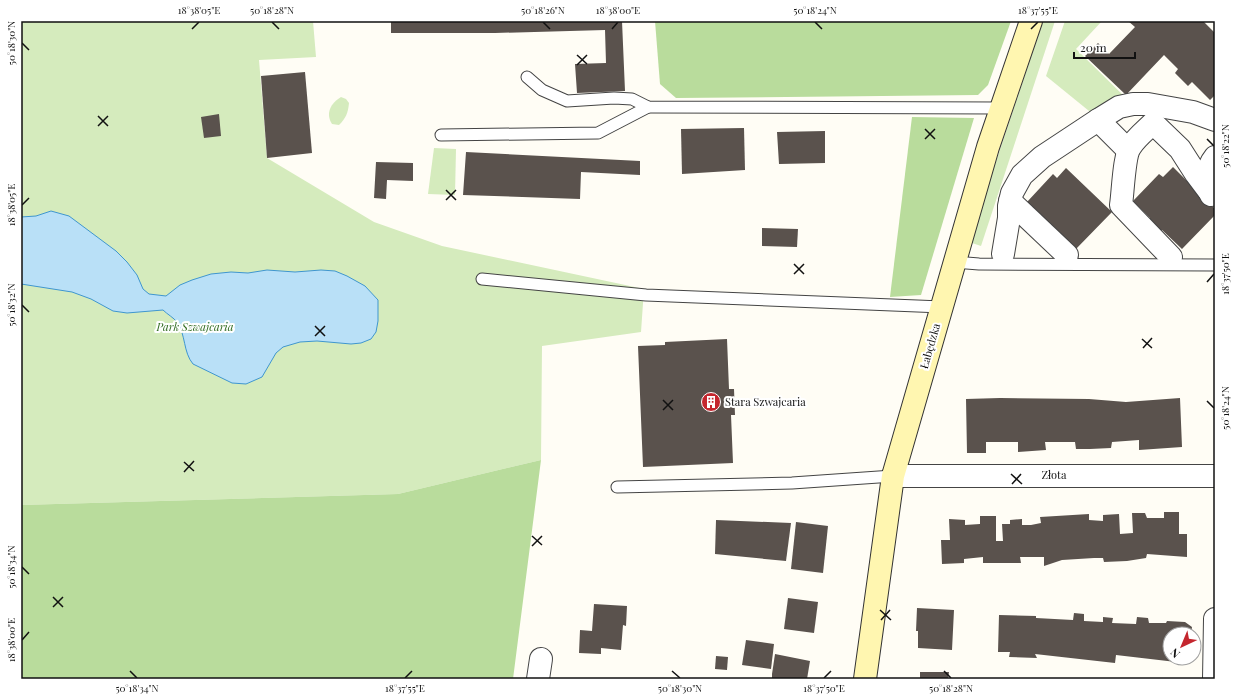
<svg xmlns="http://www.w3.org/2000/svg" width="1236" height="700" font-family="'Playfair Display',serif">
<rect width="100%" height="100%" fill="#fffdf5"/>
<g fill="#d5ebbd">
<polygon points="21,21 313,21 316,57 259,60 267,158 374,222 442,246 644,289 641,332 542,346 541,460 398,494 21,505"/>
<polygon points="1043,21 1055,21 981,246 969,242"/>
<polygon points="1065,21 1102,21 1076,49 1127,99 1094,115 1046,76"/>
<path d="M341 97 346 99 349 103C348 113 346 118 339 125L332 124C325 113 331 103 341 97Z"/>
<polygon points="434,148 456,149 455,195 428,194"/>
</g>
<g fill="#b9dc9c">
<polygon points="655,21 1011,21 988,85 978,95 676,98 660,84"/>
<polygon points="912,117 974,118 921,295 890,297"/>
<polygon points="541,460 513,679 21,679 21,505 398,494"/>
</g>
<path fill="#b9e0f7" stroke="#3f96cf" d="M51 211 69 216 116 251 127 262 137 275 143 289 149 294 166 296 180 285 192 280 211 274 231 272 248 273 267 270 295 272 321 270 335 271 347 276 365 286 378 300V321L376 332 371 339 361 343 351 344 317 341 300 342 283 347 276 353 262 377 246 384 232 383 193 364C183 352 186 335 177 322 174 318 167 314 163 310L127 313 113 311 91 299 72 292 21 284V217L36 216Z"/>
<g fill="#5a524d">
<polygon points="391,21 622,21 625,91 577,93 575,64 606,63 605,30 495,33 391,33"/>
<polygon points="1128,21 1203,21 1215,33 1215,95 1210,100 1192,82 1188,86 1175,73 1178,69 1164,55 1126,95 1085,56 1098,43 1109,54 1135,27"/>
<polygon points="305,72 312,153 267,158 261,76"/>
<polygon points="219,114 221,136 204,138 201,117"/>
<polygon points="744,128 745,170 682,174 681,129"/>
<polygon points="825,131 825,163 779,164 777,132"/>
<polygon points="466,152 640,161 640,175 581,172 580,199 463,195"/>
<polygon points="376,162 413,163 413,181 387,180 386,199 374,198"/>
<polygon points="1173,167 1215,209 1215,215 1182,249 1162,230 1159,234 1147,222 1150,218 1133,201 1159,174 1163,177"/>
<polygon points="1066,168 1112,212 1076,249 1027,202 1053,174 1057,178"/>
<polygon points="762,228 798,229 797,247 762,246"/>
<polygon points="727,339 729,389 734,389 735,415 731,415 733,463 643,467 638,346 665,345 665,342"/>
<polygon points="1000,398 1089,399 1126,402 1180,398 1182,447 1139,450 1139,440 1112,442 1111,448 1090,449 1076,449 1075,442 1045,442 1046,450 1018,452 1018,442 986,442 986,453 967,453 966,399"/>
<polygon points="1164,512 1179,512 1179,534 1187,534 1187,557 1147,554 1146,558 1127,561 1104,562 1103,558 1094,558 1062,560 1044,566 1044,557 1020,557 1021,563 983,563 983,557 964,559 964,563 942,564 941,540 950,540 949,519 965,520 965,525 980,524 980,516 996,516 996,541 1003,541 1002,524 1010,524 1010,520 1022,519 1022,525 1031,525 1041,523 1040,517 1089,514 1089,520 1103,521 1103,515 1119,514 1120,534 1133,533 1132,513 1145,513 1147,518 1164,518"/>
<polygon points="716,520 791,523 786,561 715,554"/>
<polygon points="796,522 828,526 823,573 791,569"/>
<polygon points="788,598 818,602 814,633 784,629"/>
<polygon points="594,604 627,606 626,626 623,625 621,650 601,648 601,654 579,653 580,630 592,631"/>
<polygon points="917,608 954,610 952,650 918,648 918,631 916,631"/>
<polygon points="1074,613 1084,614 1084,621 1103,622 1103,617 1113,618 1112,623 1136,624 1137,617 1148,618 1149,623 1166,623 1167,621 1185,622 1192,627 1191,634 1170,634 1170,658 1176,658 1176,662 1116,655 1115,663 1035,654 1037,658 1009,657 1010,652 998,652 999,615 1036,616 1036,618 1073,620"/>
<polygon points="746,640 774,644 771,669 742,665"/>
<polygon points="775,654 810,661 807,679 772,679 772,674"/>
<polygon points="716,656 728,657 727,670 715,669"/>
<polygon points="920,672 949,672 948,679 920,679"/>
</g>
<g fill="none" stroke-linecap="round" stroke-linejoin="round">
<defs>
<g id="lane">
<polyline points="527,77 542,90 567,101 614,98 632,99 648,107 1000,108"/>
<polyline points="441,135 598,133 648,107"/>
<polyline points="954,262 979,264 1215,265"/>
<polyline points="482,279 646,295 942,307"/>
<polyline points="617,487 792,483 893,476"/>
</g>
<g id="street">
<polyline points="1098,120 1128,150"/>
<path d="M1211 195C1204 183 1207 167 1215 157"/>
<polyline points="1010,201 1067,255"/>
<polyline points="1003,254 1009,218 1009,206 1012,193 1022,175 1042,157 1098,120 1119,107 1133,104 1148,104 1193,112 1215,120"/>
<path d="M1171 257 1121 205C1123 192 1124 154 1131 146 1136 138 1146 130 1153 123L1180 149 1196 174 1208 190"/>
<polyline points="893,476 1215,476"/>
<polyline points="538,679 541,659"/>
<polyline points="1214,679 1215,619"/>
</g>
<polyline id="secondary" points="865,679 893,476 988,147 1031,21"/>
</defs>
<use href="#lane" stroke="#444" stroke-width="13"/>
<use href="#street" stroke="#444" stroke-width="24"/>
<use href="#secondary" stroke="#333" stroke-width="24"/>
<use href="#lane" stroke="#fff" stroke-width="11"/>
<use href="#street" stroke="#fff" stroke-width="22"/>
<use href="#secondary" stroke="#fff6b0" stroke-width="22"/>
</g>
<path fill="none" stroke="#111" stroke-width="1.5" d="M272 22 279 29M543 22 550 29M815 22 822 29M192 29 199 22M612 29 618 22M1031 29 1038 22M22 43 29 50M577 55 587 64M577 65 587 55M98 116 108 126M98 126 108 116M925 129 935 139M925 139 935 129M1207 139 1214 146M446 190 456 200M446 200 456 190M22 205 29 198M794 264 804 274M794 274 804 264M1207 282 1214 274M22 305 29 312M315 326 325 336M315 336 325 326M1142 339 1152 348M1143 348 1152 338M663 400 673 410M1207 401 1214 408M663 410 673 400M184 462 194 471M184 472 194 461M1011 474 1022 484M1012 484 1021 474M532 536 542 545M532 546 542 536M22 567 29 574M53 597 63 607M53 607 63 597M880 610 891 620M881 620 890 610M22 640 29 632M130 671 137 678M672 671 680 678M944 671 951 678M405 678 412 671M824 678 831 671"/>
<defs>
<symbol id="building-disc" viewBox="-11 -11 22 22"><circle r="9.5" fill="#c4262e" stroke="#fff"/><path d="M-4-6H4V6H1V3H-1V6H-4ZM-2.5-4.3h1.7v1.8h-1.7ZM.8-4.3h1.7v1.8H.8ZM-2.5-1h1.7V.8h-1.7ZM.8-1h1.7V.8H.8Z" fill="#fff"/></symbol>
</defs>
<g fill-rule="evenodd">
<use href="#building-disc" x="700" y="391" width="22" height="22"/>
</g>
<g text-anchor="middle" stroke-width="4" stroke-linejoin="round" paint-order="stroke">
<g font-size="11" font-style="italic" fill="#2f6b1f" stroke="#fff">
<text x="195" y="331">Park Szwajcaria</text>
</g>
<g font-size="11" fill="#111" stroke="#fff">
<text transform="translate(930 346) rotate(-74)" y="4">Łabędzka</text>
<text x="1054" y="479">Złota</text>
</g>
<g font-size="11" fill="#111" stroke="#fff" text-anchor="start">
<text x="725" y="406">Stara Szwajcaria</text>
</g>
</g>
<rect width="1236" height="700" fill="none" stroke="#ffffff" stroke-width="44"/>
<g transform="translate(1182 646) rotate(224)"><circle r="19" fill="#ffffff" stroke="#a0a0a0"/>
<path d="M0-3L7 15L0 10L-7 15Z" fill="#c4262e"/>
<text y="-6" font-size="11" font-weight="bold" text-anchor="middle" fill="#111111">N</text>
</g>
<path d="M1074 52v6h61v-6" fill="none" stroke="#111111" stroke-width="2"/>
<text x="1080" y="52" font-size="12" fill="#111111" stroke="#ffffff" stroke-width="3" paint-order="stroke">20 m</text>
<rect x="22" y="22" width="1192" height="656" fill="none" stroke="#111" stroke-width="1.5"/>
<g font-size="10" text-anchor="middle" fill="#111">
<text x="199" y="14">18°38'05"E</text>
<text x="272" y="14">50°18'28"N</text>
<text x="543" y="14">50°18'26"N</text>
<text x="618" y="14">18°38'00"E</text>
<text x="815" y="14">50°18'24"N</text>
<text x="1038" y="14">18°37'55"E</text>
<text transform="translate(11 43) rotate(-90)" y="4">50°18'30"N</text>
<text transform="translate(1225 146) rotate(-90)" y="4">50°18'22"N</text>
<text transform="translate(11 205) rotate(-90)" y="4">18°38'05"E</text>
<text transform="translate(1225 274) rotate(-90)" y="4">18°37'50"E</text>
<text transform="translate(11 305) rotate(-90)" y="4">50°18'32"N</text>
<text transform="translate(1225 408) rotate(-90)" y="4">50°18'24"N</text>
<text transform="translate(11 567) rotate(-90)" y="4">50°18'34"N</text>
<text transform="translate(11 640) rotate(-90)" y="4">18°38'00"E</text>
<text x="137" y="692">50°18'34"N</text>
<text x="405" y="692">18°37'55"E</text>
<text x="680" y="692">50°18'30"N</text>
<text x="824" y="692">18°37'50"E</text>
<text x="951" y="692">50°18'28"N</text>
</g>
</svg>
